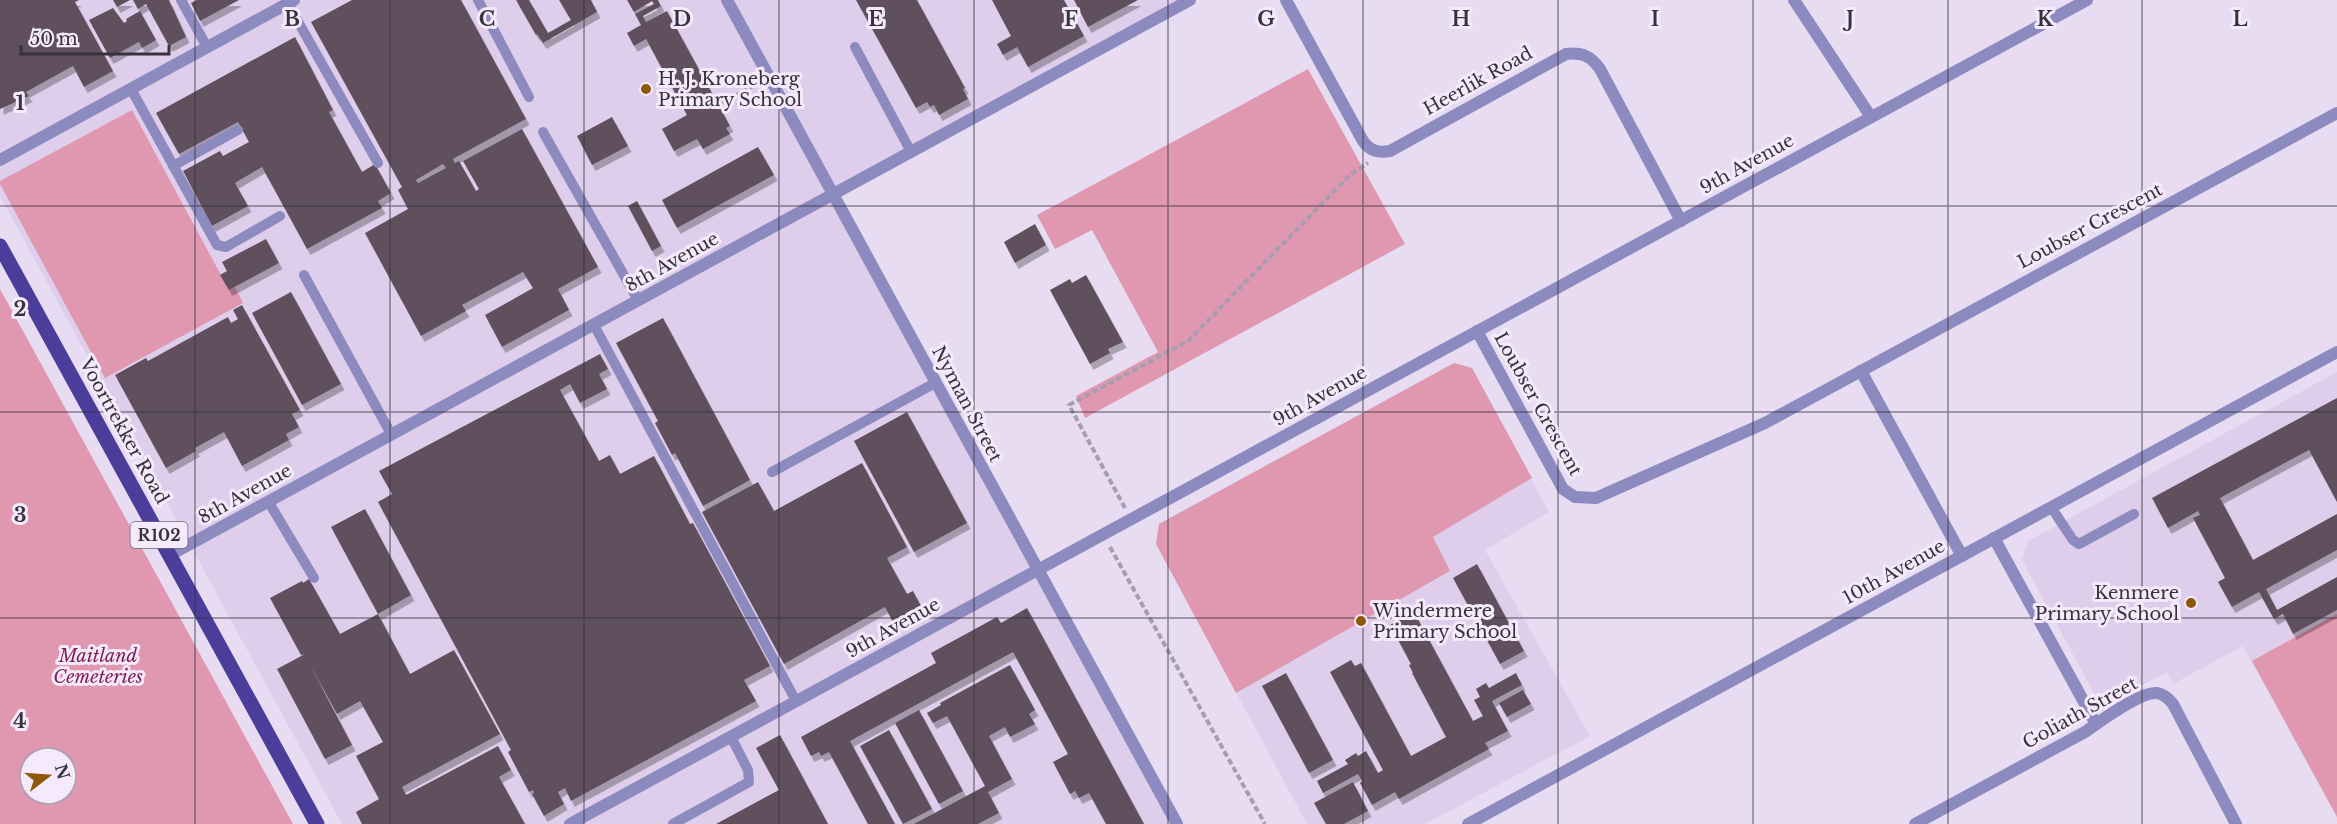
<svg xmlns="http://www.w3.org/2000/svg" width="2337" height="824" font-family="'Libre Baskerville',serif">
<defs>
<filter id="shadow"><feDropShadow dx="3.5" dy="6" stdDeviation="0" flood-color="#0004"/></filter>
</defs>
<rect width="100%" height="100%" fill="#e8dcf2"/>
<g fill="#deceeb">
<polygon points="0,0 1190,0 833,195 1177,824 342,824 0,196"/>
<polygon points="1454,363 1472,368 1549,512 1485,550 1590,736 1425,824 1307,824 1156,544 1159,524"/>
<polygon points="2337,372 2337,817 2243,646 2173,684 2167,672 2114,700 2095,695 2022,560 2028,541"/>
</g>
<g fill="#e098b1" fill-rule="evenodd">
<polygon points="1308,69 1405,244 1085,418 1076,396 1158,352 1092,230 1055,249 1037,215"/>
<polygon points="132,110 229,290 235,287 243,303 105,378 0,184 0,181"/>
<path d="M0 289 293 824H0ZM30 758H66V794H30Z"/>
<polygon points="1454,363 1472,368 1532,478 1433,537 1450,571 1236,693 1156,544 1159,524"/>
<polygon points="2337,614 2337,817 2252,661"/>
</g>
<g fill="#614f5d" fill-rule="evenodd" filter="url(#shadow)">
<polygon points="0,0 79,0 75,2 113,71 84,87 73,66 26,92 29,96 0,109"/>
<polygon points="113,0 130,0 117,7"/>
<polygon points="133,0 169,0 186,37 169,46 146,4 138,9"/>
<polygon points="197,0 239,0 200,21 191,3"/>
<path d="M352 0H461L526 119 453 159 455 163 459 161 476 191 479 189 463 161 522 129 598 267 558 289 569 310 502 347 485 315 533 288 523 272 462 305 466 311 421 336 365 233 408 209 398 190 402 187 311 22ZM443 164 446 168 418 183 416 180Z"/>
<polygon points="516,0 529,0 548,33 571,20 559,0 591,0 597,12 543,43 537,34 536,35"/>
<polygon points="627,0 658,0 661,6 643,16 646,22 667,11 730,126 726,128 730,134 703,149 697,139 674,151 662,129 687,115 646,39 634,46 627,33 641,25 635,14 654,4 652,1 634,12"/>
<polygon points="856,0 917,0 965,88 963,89 968,99 939,115 934,105 930,107 927,102 916,108"/>
<polygon points="992,0 1064,0 1084,36 1028,67 1017,47 1003,55 997,44 1011,36"/>
<polygon points="1074,0 1138,0 1088,27"/>
<polygon points="113,8 124,23 127,21 126,19 140,11 156,40 142,48 139,42 110,58 89,20"/>
<polygon points="295,37 333,110 329,112 362,172 375,164 391,193 378,201 382,208 307,249 262,167 235,183 248,206 212,226 183,171 220,151 223,156 249,142 238,122 179,154 156,113"/>
<polygon points="612,117 628,146 592,165 577,136"/>
<polygon points="758,147 774,175 677,228 662,200"/>
<polygon points="637,201 661,246 652,251 628,206"/>
<polygon points="1035,224 1046,245 1015,263 1004,242"/>
<polygon points="266,239 279,263 229,290 220,275 227,271 222,262"/>
<polygon points="1086,275 1123,342 1108,349 1110,353 1090,364 1050,290 1070,279 1072,283"/>
<polygon points="291,292 341,384 302,405 252,313"/>
<polygon points="242,305 300,410 292,414 299,427 286,434 289,440 242,466 224,432 195,448 196,451 166,468 115,375 146,358 148,361 228,317 231,323 238,319 233,310"/>
<polygon points="663,318 750,480 703,506 675,453 672,455 655,423 658,421 616,343"/>
<polygon points="600,354 608,369 599,374 607,389 580,403 570,384 560,390 599,461 610,455 620,474 654,456 690,524 693,523 770,666 744,680 756,701 571,801 565,788 558,792 564,804 544,816 532,794 534,793 533,790 529,792 508,752 511,750 378,502 392,494 379,471"/>
<polygon points="2337,398 2337,502 2309,450 2220,498 2253,560 2337,514 2337,550 2266,589 2277,610 2337,577 2337,610 2293,634 2283,614 2274,619 2259,592 2232,607 2218,582 2225,578 2193,518 2200,515 2198,511 2168,528 2152,498"/>
<polygon points="907,412 967,523 914,552 854,441"/>
<polygon points="862,463 907,547 887,558 907,594 913,591 923,610 895,626 885,607 784,664 702,512 758,482 774,511"/>
<polygon points="365,509 411,595 378,614 410,674 454,650 500,734 402,787 406,795 498,746 511,770 499,777 525,824 362,824 356,812 379,799 356,756 383,742 360,701 337,714 309,663 352,745 325,759 277,669 305,654 301,655 270,598 302,581 303,583 309,579 340,634 378,614 331,527"/>
<polygon points="1477,564 1524,651 1500,664 1453,578"/>
<polygon points="1027,608 1144,824 1106,824 1089,793 1079,798 1075,791 1070,794 1053,762 1068,754 1013,652 850,741 895,824 868,824 829,752 821,756 819,752 811,756 801,737 936,663 931,653 997,617 1001,623"/>
<polygon points="1414,612 1473,721 1483,716 1474,700 1480,697 1476,689 1486,683 1489,688 1516,673 1522,685 1492,701 1508,731 1485,743 1489,749 1399,799 1395,792 1372,805 1360,783 1362,781 1358,774 1323,793 1317,781 1348,764 1345,760 1356,753 1358,756 1366,751 1378,773 1383,770 1330,672 1351,660 1355,666 1361,663 1411,756 1446,737 1412,673 1413,673 1409,665 1411,664 1390,625"/>
<polygon points="1010,665 1035,710 1029,714 1035,724 1010,737 1005,727 989,736 1012,779 988,792 999,813 978,824 914,824 985,786 947,716 933,723 927,713 941,705 940,703"/>
<polygon points="1286,673 1333,760 1309,773 1262,686"/>
<polygon points="1523,690 1531,704 1507,717 1499,703"/>
<polygon points="919,710 963,791 939,804 895,723"/>
<polygon points="889,730 932,809 903,824 860,746"/>
<polygon points="780,735 828,824 716,824 779,790 756,748"/>
<polygon points="1353,782 1368,811 1344,824 1326,824 1314,803"/>
</g>
<g fill="none" stroke-linecap="round" stroke-linejoin="round">
<g stroke="#a79daf" stroke-width="4" stroke-dasharray="6 3" stroke-linecap="butt">
<polyline points="718,105 753,86 753,81"/>
<polyline points="1125,508 1069,405 1188,341 1351,174 1368,163"/>
<polyline points="1110,547 1265,824"/>
</g>
<g stroke="#8c8abe" stroke-width="10">
<polyline points="181,0 207,47"/>
<polyline points="478,0 529,97"/>
<polyline points="288,4 378,163"/>
<polyline points="855,47 911,152"/>
<polyline points="131,89 217,245 226,247 280,216"/>
<polyline points="543,132 638,300"/>
<polyline points="173,166 238,130"/>
<polyline points="304,275 391,434"/>
<polyline points="594,325 796,701"/>
<polyline points="772,472 935,383"/>
<polyline points="268,501 314,578"/>
<polyline points="2051,507 2073,540 2079,544 2134,514"/>
<polyline points="673,824 749,782 748,770 731,737"/>
</g>
<g stroke="#8c8abe" stroke-width="12">
<polyline points="727,0 1177,824"/>
<path d="M1286 0 1363 141C1370 151 1378 153 1390 151L1566 54C1582 52 1591 56 1600 69L1681 221"/>
<polyline points="1794,0 1871,117"/>
<polyline points="0,160 294,0"/>
<polyline points="1477,331 1563,489 1575,497 1596,498 1765,423 2337,113"/>
<polyline points="1861,371 1962,556"/>
<polyline points="1994,538 2096,724"/>
<polyline points="170,555 1190,0"/>
<polyline points="570,824 2087,0"/>
<polyline points="1468,824 2337,352"/>
<path d="M1915 824 2085 732C2099 722 2141 691 2157 693 2164 694 2169 699 2173 704L2236 824"/>
</g>
<polyline stroke="#4b3d99" stroke-width="15" points="0,246 317,824"/>
</g>
<path fill="none" stroke="#37323b" stroke-width="1.5" stroke-opacity="0.55" d="M195 0V824M390 0V824M584 0V824M779 0V824M974 0V824M1168 0V824M1363 0V824M1558 0V824M1753 0V824M1948 0V824M2142 0V824M0 206H2337M0 412H2337M0 618H2337"/>
<g fill="#8e580b" stroke="#f4eafc" stroke-width="2">
<circle cx="646" cy="89" r="6"/>
<circle cx="2191" cy="603" r="6"/>
<circle cx="1361" cy="621" r="6"/>
</g>
<g text-anchor="middle" stroke-width="6" stroke-linejoin="round" paint-order="stroke">
<rect fill="#f4eafc" stroke="#706975" stroke-width="1.5" x="130.5" y="522" width="57" height="26" rx="4.5"/>
<g font-size="16" font-weight="bold" fill="#37323b">
<text x="159" y="541">R102</text>
</g>
<g font-size="18" fill="#37323b" stroke="#f4eafc" text-anchor="start">
<text x="658" y="85">H. J. Kroneberg<tspan x="658" dy="21">Primary School</tspan></text>
<text x="2179" y="599" text-anchor="end">Kenmere<tspan x="2179" dy="21">Primary School</tspan></text>
<text x="1373" y="617">Windermere<tspan x="1373" dy="21">Primary School</tspan></text>
</g>
<g font-size="18" fill="#37323b" stroke="#f4eafc">
<text transform="translate(1478 81) rotate(-29)" y="6">Heerlik Road</text>
<text transform="translate(1747 164) rotate(-29)" y="6">9th Avenue</text>
<text transform="translate(2090 226) rotate(-28)" y="6">Loubser Crescent</text>
<text transform="translate(672 262) rotate(-29)" y="6">8th Avenue</text>
<text transform="translate(1320 396) rotate(-29)" y="6">9th Avenue</text>
<text transform="translate(967 404) rotate(62)" y="6">Nyman Street</text>
<text transform="translate(1538 404) rotate(61)" y="6">Loubser Crescent</text>
<text transform="translate(124 431) rotate(61)" y="6">Voortrekker Road</text>
<text transform="translate(245 494) rotate(-29)" y="6">8th Avenue</text>
<text transform="translate(1894 572) rotate(-29)" y="6">10th Avenue</text>
<text transform="translate(893 628) rotate(-29)" y="6">9th Avenue</text>
<text transform="translate(2080 713) rotate(-29)" y="6">Goliath Street</text>
</g>
<g font-size="18" font-style="italic" fill="#7f1d4b" stroke="#f4eafc">
<text x="98" y="662">Maitland<tspan x="98" dy="21">Cemeteries</tspan></text>
</g>
</g>
<g font-size="20" text-anchor="middle" font-weight="bold" fill="#37323b" stroke="#f4eafc" stroke-width="6" stroke-linejoin="round" paint-order="stroke">
<text x="292" y="26">B</text>
<text x="487" y="26">C</text>
<text x="682" y="26">D</text>
<text x="876" y="26">E</text>
<text x="1071" y="26">F</text>
<text x="1266" y="26">G</text>
<text x="1461" y="26">H</text>
<text x="1655" y="26">I</text>
<text x="1850" y="26">J</text>
<text x="2045" y="26">K</text>
<text x="2240" y="26">L</text>
<text x="20" y="110">1</text>
<text x="20" y="316">2</text>
<text x="20" y="522">3</text>
<text x="20" y="728">4</text>
</g>
<g transform="translate(48 776) rotate(73)"><circle r="28" fill="#f4eafc" stroke="#a8a0af" stroke-width="1.5"/>
<path d="M0-4.5L10 22L0 15L-10 22Z" fill="#8e580b"/>
<text y="-9" font-size="16" font-weight="bold" text-anchor="middle" fill="#37323b">N</text>
</g>
<path d="M21 45v9h148v-9" fill="none" stroke="#37323b" stroke-width="3"/>
<text x="30" y="45" font-size="18" fill="#37323b" stroke="#f4eafc" stroke-width="4.5" paint-order="stroke">50 m</text>
</svg>
